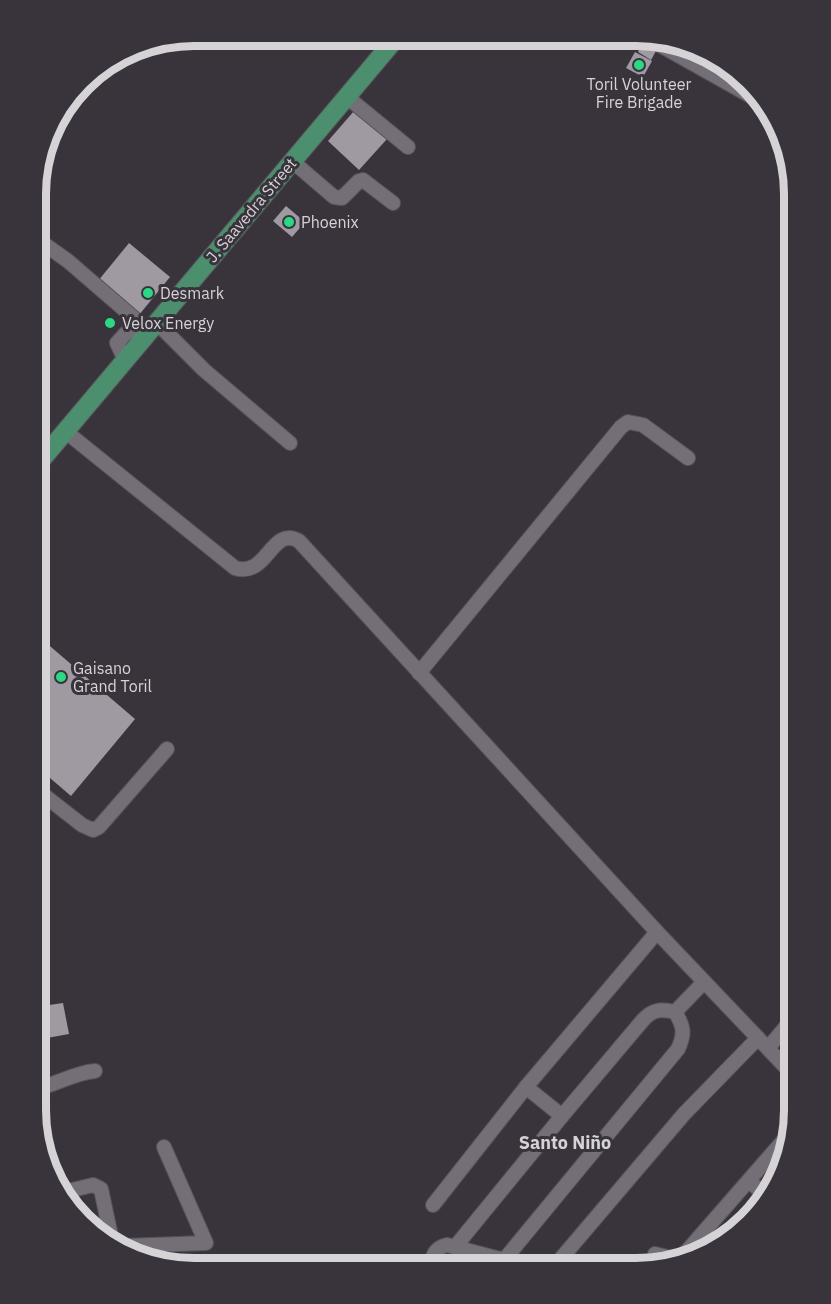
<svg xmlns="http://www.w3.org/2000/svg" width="831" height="1304" font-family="'IBM Plex Sans',sans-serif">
<rect width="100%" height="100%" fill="#39343b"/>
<g fill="#9f99a2">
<polygon points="430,37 439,38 453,38 444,49"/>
<polygon points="465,38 479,38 473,45"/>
<polygon points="642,44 656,51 651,60 638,52"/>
<polygon points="635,52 652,61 643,77 626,68"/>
<polygon points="354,111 387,139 359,170 328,141"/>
<polygon points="286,206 305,222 292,237 273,221"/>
<polygon points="129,243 170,277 139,315 98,281"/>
<polygon points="37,635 135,719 71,796 36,766"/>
<polygon points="63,1003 69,1034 36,1040 36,1007"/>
</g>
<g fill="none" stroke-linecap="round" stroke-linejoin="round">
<defs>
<g id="minor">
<polyline points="649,39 756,99"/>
<polyline points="347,97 408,147"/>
<polyline points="292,161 334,197 342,198 359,181 363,180 393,203"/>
<polyline points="37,239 68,261 149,331"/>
<polyline points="156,322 204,370 290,443"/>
<polyline points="125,360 117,343 128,331 147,334"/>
<path d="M65 431 235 568C268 578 271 525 299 541L657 932 795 1077"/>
<polyline points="419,673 621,427 628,422 643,425 688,458"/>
<polyline points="36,789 82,825 93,830 99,827 167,749"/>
<polyline points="675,1012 704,982"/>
<polyline points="768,1048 795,1016"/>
<polyline points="526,1087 562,1116"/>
<path d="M36 1089C57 1084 74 1073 95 1071"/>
<polyline points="749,1181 766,1196"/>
<polyline points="64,1192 93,1185 101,1189 112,1241"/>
<polyline points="433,1205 526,1087 657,932"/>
<polyline points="124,1246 206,1243 164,1147"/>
<path d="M455 1247 562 1116 643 1020C653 1009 661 1009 675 1012 684 1026 685 1034 678 1049L504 1260"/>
<polyline points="655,1254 679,1260"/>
<polyline points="680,1259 790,1133"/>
<path d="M430 1267C433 1256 434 1248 447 1245L504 1260 524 1268"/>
<polyline points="553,1268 684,1114 758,1038"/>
</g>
<polyline id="major" points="37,465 397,37"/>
</defs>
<use href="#minor" stroke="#575358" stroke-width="16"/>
<use href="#major" stroke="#575358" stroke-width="20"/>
<use href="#minor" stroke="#746f76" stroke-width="14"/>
<use href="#major" stroke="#4c8f6e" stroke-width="18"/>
</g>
<g fill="#2bd884" stroke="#39343b" stroke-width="2">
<circle cx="639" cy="65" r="6"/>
<circle cx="289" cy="222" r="6"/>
<circle cx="148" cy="293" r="6"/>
<circle cx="110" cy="323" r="6"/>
<circle cx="61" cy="677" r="6"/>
</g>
<g text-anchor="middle" stroke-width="6" stroke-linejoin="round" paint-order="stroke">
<g font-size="16" fill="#d6d3d7" stroke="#39343b" text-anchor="start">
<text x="639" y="90" text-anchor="middle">Toril Volunteer<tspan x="639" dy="18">Fire Brigade</tspan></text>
<text x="301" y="228">Phoenix</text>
<text x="160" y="299">Desmark</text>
<text x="122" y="329">Velox Energy</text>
<text x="73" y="674">Gaisano<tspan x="73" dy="18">Grand Toril</tspan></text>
</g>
<g font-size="16" fill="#d6d3d7" stroke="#39343b">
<text transform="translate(251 210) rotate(-50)" y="6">J. Saavedra Street</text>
</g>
<g font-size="18" font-weight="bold" fill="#d6d3d7" stroke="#39343b">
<text x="565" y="1149">Santo Niño</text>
</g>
</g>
<path d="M0 0H831V1304H0ZM194 46H636A148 148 0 0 1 784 194V1110A148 148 0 0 1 636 1258H194A148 148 0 0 1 46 1110V194A148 148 0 0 1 194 46Z" fill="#39343b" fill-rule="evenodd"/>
<path fill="none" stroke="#d6d3d7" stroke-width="8" d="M194 46H636A148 148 0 0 1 784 194V1110A148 148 0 0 1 636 1258H194A148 148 0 0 1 46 1110V194A148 148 0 0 1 194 46Z"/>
</svg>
